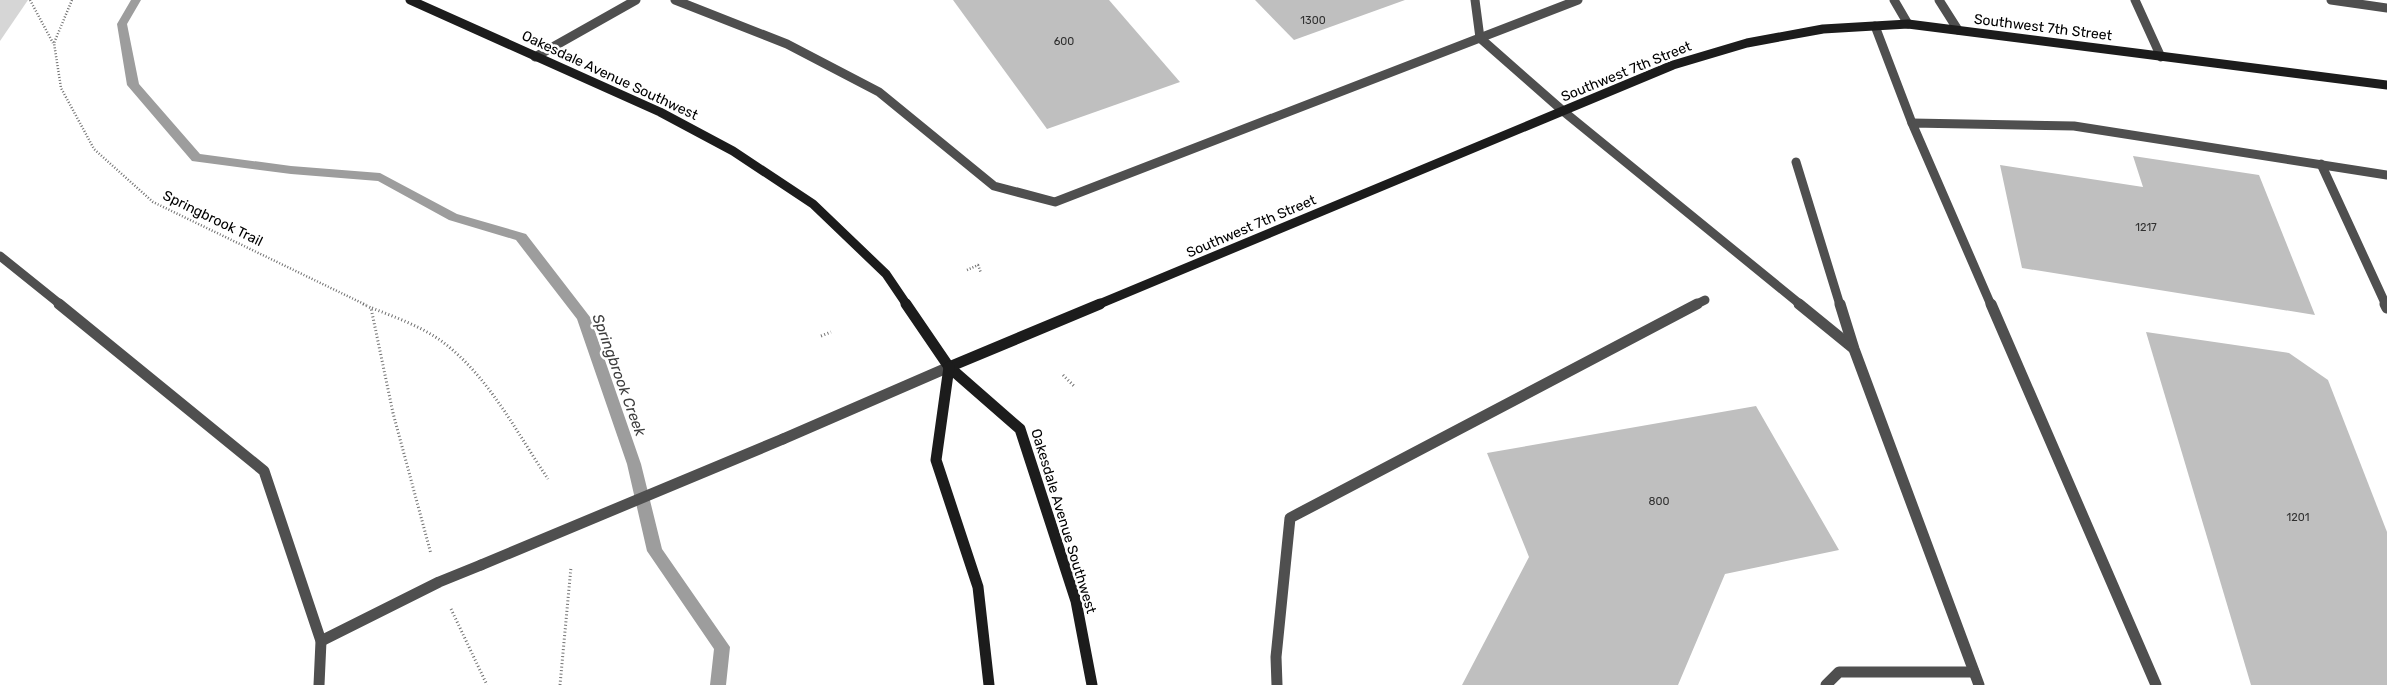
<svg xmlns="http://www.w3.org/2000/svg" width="2387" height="685" font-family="Rubik,sans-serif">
<rect width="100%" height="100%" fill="#fff"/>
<polygon fill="#d6d6d6" points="0,0 28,0 0,41"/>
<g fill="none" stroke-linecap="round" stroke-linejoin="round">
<polygon fill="#9d9d9d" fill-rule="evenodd" points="131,0 141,0 127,24 139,84 200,154 291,166 380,173 457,214 526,234 590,317 641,464 662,549 730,647 726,685 710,685 714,649 647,551 627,464 577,319 516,240 449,220 378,181 291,174 192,161 127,85 117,24"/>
</g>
<g fill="#bfbfbf">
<polygon points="953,0 1109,0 1180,82 1047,129"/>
<polygon points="1255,0 1405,0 1294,40"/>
<polygon points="2133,156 2259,175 2315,315 2022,268 2000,165 2143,187"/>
<polygon points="2146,332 2289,353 2328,380 2387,532 2387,685 2251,685"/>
<polygon points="1756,406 1839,550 1725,574 1678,685 1462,685 1529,557 1487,453"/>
</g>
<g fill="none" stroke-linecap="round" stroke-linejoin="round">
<g stroke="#717171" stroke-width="2.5" stroke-dasharray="1 2" stroke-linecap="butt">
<polyline points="30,0 53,43"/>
<polyline points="72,0 54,43 61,88 94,149 153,202 366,305"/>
<polyline points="967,270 978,265 981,273"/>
</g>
<g stroke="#717171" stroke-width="3" stroke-dasharray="1 2.5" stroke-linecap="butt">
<polyline points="363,304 371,308 393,413 431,554"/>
<path d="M372 308C397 318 423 327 444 343 489 377 517 433 548 479"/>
<polyline points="821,336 831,332"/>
<polyline points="1063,375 1074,386"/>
<polyline points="451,609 487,685"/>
<polyline points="560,685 571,567"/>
</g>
<g stroke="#4f4f4f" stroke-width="9">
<polyline points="675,0 787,44 879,92 994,186 1055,202 1578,0"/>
<polyline points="1475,0 1480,38 1563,111 1801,305"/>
<polyline points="2135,0 2161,57"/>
<polyline points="2331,0 2387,8"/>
<polyline points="1875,26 1912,123"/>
<polyline points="535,57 636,0"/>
<polyline points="1796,162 1840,305"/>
<polyline points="2321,164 2386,305"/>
<polyline points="0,256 61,305"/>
<polyline points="1695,305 1705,300"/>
<polyline points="1991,305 1912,123 2074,126 2387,175"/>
</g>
<g stroke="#4f4f4f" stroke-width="11">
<polyline points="59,304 264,471 321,641 319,685"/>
<polyline points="1799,304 1853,348"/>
<polyline points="1840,304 1854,349 1979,685"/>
<polyline points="1991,304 2156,685"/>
<polyline points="2385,304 2387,308"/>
<polyline points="783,439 949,367"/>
<polyline points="321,641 439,582 481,565"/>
<polyline points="1277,685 1276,657 1290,518 1697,304"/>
<polyline points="1826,685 1839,672 1974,672"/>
</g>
<g stroke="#4f4f4f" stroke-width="9">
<polyline points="1894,0 1908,24"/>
<polyline points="1939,0 1958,30"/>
</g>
<g stroke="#1c1c1c" stroke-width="9">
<polyline points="410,0 660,112 733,151 813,204 886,274 907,305"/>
<polyline points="1097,305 1673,65 1747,43 1823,29 1908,24 2387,85"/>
</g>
<g stroke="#1c1c1c" stroke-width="11">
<polyline points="906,304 949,367 1020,429 1076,601 1092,685"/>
<polyline points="949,367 1100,304"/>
<polyline points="949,367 936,460 978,587 989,685"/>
</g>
<polyline stroke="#4f4f4f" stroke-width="11" points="481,565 783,439"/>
</g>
<g text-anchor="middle" stroke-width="5" stroke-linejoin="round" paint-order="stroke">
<g font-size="11" fill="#303030">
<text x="1313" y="24">1300</text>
<text x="1064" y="45">600</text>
<text x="2146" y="231">1217</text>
<text x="1659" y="505">800</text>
<text x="2298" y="521">1201</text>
</g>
<g font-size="14" fill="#000" stroke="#fff">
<text transform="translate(2043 27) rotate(7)" y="5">Southwest 7th Street</text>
<text transform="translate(1626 71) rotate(-22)" y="5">Southwest 7th Street</text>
<text transform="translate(610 75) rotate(25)" y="5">Oakesdale Avenue Southwest</text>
<text transform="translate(213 218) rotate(26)" y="5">Springbrook Trail</text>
<text transform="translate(1251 226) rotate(-23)" y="5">Southwest 7th Street</text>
<text transform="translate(1064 521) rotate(73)" y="5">Oakesdale Avenue Southwest</text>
</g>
<g font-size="15" font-style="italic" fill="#3e3e3e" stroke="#fff">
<text transform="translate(619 375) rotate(70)" y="5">Springbrook Creek</text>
</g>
</g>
</svg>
